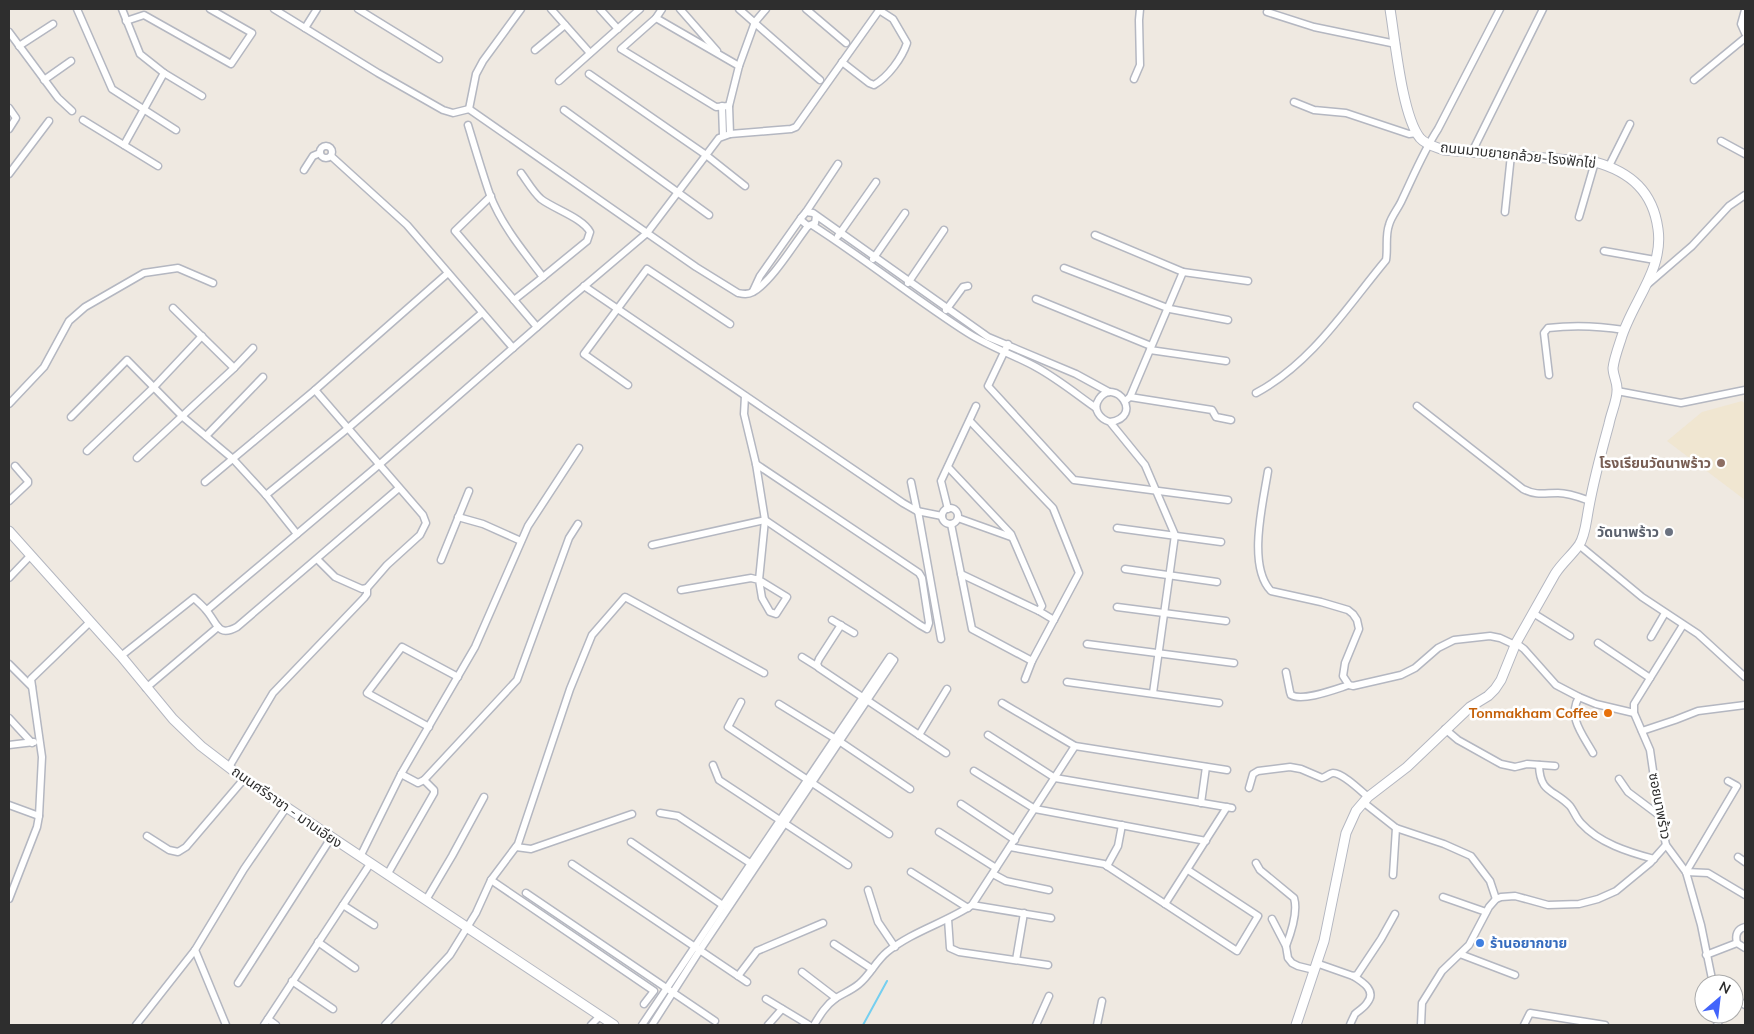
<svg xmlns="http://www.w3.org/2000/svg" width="1754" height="1034" font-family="Mulish,'Noto Sans Thai',sans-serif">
<rect width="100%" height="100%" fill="#efe9e1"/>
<polygon fill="#f0e6d1" points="1742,401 1745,404 1745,500 1667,441 1702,412"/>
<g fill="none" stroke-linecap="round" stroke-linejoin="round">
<polyline stroke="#75cff0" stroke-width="2" points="863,1025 887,981"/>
<defs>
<g id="street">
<polyline points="77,9 112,89 176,130"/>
<polyline points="122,9 140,54 164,73"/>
<polyline points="358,9 439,59"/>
<polyline points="551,9 590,53"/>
<polyline points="600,9 618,29"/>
<polyline points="662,9 656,18 739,66"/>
<polyline points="680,9 717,51"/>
<polyline points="739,9 820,80"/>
<polyline points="806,9 846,43"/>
<polyline points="1745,10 1741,24 1745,33"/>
<polyline points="1267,12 1314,27 1396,44"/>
<polyline points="656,18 621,49 716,107 729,106"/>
<polyline points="126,21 144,15 231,64 252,33 210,9"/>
<polyline points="305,28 317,9"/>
<polyline points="9,32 58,98 72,111"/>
<polyline points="19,46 53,24"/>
<polyline points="535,50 565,25"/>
<path d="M842 62 869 83 874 85C888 77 902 58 907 43L893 19 879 10"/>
<polyline points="589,74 706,155 745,186"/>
<polyline points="1134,79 1140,65 1139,20 1140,9"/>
<polyline points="44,80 71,61"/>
<polyline points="1694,80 1745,38"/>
<polyline points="559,81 640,9"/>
<polyline points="1294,102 1314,110 1346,113 1409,134 1417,133"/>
<polyline points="722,106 723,135"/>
<polyline points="9,108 16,118 9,129"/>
<polyline points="469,109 476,74 483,61 521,9"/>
<polyline points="564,110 709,215"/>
<polyline points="83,120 158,166"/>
<path d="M468 125C475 148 482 172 490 195 502 226 524 252 543 277L514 300 537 327"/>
<polyline points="730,134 729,106 739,66 755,22 766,9"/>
<polyline points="1721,141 1745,154"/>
<polyline points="124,145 164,73 202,96"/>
<circle cx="326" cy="152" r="6"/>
<polyline points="1472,152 1543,9"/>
<polyline points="331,156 407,225 513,348"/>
<polyline points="1609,166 1630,124"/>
<polyline points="304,170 313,156 320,153"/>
<path d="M521 173C527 181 533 192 541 199 554 209 583 218 590 232L587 241 543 277"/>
<polyline points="9,174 49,121"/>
<polyline points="491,196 455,231 514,300"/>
<polyline points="806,212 838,164"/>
<polyline points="1505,212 1511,155"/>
<polyline points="816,216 815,223 808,226 802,221 801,218 806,212 813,213 988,337 1076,374 1109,392"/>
<polyline points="1579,217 1595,162"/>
<path d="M812 225C865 259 915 299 968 333 990 347 1014 355 1036 367 1058 379 1076 394 1096 408"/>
<path d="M808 226C794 244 772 281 753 292 747 295 743 294 738 293L696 267 647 233 719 138 730 134 791 129 796 127 880 9"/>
<polyline points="1095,235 1183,272 1248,281"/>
<polyline points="838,236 876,182"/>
<polyline points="1604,251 1655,260"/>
<polyline points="873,259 905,213"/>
<polyline points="1064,268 1170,309 1228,320"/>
<polyline points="908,283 944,230"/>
<polyline points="1648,284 1692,246 1729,206 1745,195"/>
<polyline points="584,286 903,503 917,511 942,516"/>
<polyline points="753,291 760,276 801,218"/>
<polyline points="1036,299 1151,346"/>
<polyline points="946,310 963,287 968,286"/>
<polyline points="1008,344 988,386 1074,480 1228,500"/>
<polyline points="1150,350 1226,361"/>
<polyline points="234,368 253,348"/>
<path d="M1549 375 1544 333 1548 328C1573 325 1599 326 1624 330"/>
<polyline points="628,385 584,354 647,269 730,324"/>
<polyline points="1617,391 1681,403 1745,390"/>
<path d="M1256 393C1312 363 1346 308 1386 260 1388 249 1385 236 1389 225 1391 217 1397 210 1401 202 1413 177 1423 152 1438 129L1500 9"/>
<polyline points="1130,397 1212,410 1216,417 1231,420"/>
<polyline points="1125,401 1130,397 1183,272"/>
<polyline points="9,404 44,367 69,321 85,307 144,273 178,268 213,283"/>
<path d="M1417 406 1523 489C1537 496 1544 493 1558 493 1569 493 1579 497 1590 501"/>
<polyline points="71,417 127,360 183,417 233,459 266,495 297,534"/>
<polyline points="970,421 1053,508 1079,573 1032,661"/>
<path d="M1110 422C1145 417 1115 376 1099 399 1092 409 1100 419 1110 422L1145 465 1175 535 1153 693"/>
<polyline points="206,436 263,377"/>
<polyline points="87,451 154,387 202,336"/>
<polyline points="137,458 234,368 173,308"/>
<polyline points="948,467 1011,534 1042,606 1039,611 1054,620"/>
<path d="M1268 471C1263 503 1247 566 1271 591L1321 602 1348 610 1353 614 1357 620 1359 629 1345 663 1343 676 1349 685 1353 686 1401 675 1415 668 1438 648 1454 640 1490 636 1500 638 1515 645"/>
<polyline points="205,482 315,390 448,273"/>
<polyline points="911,482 917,511"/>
<polyline points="266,495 347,429 482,313"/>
<polyline points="9,501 28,483 28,481 15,466"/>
<circle cx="950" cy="516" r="8"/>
<polyline points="948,509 941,481 976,406"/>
<polyline points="918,511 941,639"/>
<polyline points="458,517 483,524 521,541"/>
<polyline points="958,518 1011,537"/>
<polyline points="951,524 972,629 1032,661 1025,679"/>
<polyline points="1117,528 1221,542"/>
<polyline points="652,545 765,520 920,625 927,629 929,623 922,578 919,573 756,464"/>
<polyline points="1579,545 1642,597 1698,634 1745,677"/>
<polyline points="317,559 335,577 362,589 367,588"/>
<polyline points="441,560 469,491"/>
<polyline points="1125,569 1217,582"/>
<polyline points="961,574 1039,611"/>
<polyline points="9,578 30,556"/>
<polyline points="681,590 751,578 759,580 787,597 776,614 770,612 762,598 759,580 765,520 756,464 744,414 745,396"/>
<polyline points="1117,607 1226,621"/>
<polyline points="207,610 380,464 568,300 647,233 469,109 453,113 443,110 378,73 274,9"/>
<polyline points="1533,613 1570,636"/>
<polyline points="832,620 854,633"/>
<polyline points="841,625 819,659 817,664 819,668 946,753"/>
<polyline points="1683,625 1634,704 1634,713 1650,750 1658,805 1666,845 1686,872 1701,925 1713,984"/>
<polyline points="1651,637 1665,613"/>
<polyline points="1516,643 1524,649 1556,685 1579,697 1596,704 1634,713"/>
<polyline points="1598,643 1650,678"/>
<polyline points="1087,644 1234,663"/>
<path d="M121 656 194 598C198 602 203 606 206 610 217 622 217 638 237 627L399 488"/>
<polyline points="802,657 818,667"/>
<polyline points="9,664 32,687"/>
<path d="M1286 672 1290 692 1291 695C1303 702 1336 689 1349 685"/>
<polyline points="1067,682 1219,703"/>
<polyline points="146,688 218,627"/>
<path d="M1579 697C1567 717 1583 735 1593 753"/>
<polyline points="741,702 728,727 889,834"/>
<polyline points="1002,703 1075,746 1227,770"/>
<polyline points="779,704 839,741 910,789"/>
<polyline points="9,718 32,743"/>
<polyline points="429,727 367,693 402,647 458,677"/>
<polyline points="1445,729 1458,740 1501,764 1515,767 1527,764 1555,766"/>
<polyline points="1642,731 1675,720 1698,711 1745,705"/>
<polyline points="919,735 947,689"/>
<polyline points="988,735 1055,778 1232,808"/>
<polyline points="9,745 34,742"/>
<polyline points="713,765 719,780 848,865"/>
<path d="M1539 765C1540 794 1554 789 1570 806 1574 811 1576 818 1581 823 1599 843 1628 852 1654 859"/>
<polyline points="229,767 273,693 364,598 367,594 367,588 387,565 420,535 426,523 423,515 315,390"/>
<polyline points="974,771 1035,809 1206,841"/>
<polyline points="401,774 418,783 424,780 517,680 569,538 578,524"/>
<polyline points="1619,779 1628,792 1660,816"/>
<path d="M1249 788 1253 774 1258 771 1290 767 1301 769 1322 778C1326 777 1330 773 1333 773 1343 773 1361 791 1368 797"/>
<polyline points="1363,802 1396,828 1444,844 1471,856 1490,881 1496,899"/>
<polyline points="1201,803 1206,767"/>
<polyline points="961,804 1015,840"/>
<polyline points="9,805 39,816"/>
<polyline points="660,813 678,816 753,865"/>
<polyline points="939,832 996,868"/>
<polyline points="147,836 169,850 178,852 186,847 244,779"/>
<polyline points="631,842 724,906"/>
<polyline points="516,847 531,849 632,814"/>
<polyline points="1010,847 1104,864 1237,951 1258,916 1188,870"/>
<polyline points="360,857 401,774 475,647 528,526 579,448"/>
<polyline points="1738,857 1745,862"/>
<path d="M1256 863 1260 870 1294 898C1298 911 1291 933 1286 946"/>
<polyline points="572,864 747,982"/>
<polyline points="1107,866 1118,846 1122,825"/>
<polyline points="911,872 968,908"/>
<polyline points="1686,872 1737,786 1728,781"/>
<polyline points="1686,872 1708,873 1745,895"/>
<polyline points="993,874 1006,881 1049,890"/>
<polyline points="387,875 434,793 434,790 424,780"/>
<polyline points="1393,875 1396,828"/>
<polyline points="491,880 654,991 644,1004"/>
<polyline points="868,890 878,922 895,947"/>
<polyline points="526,893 715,1021"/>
<polyline points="1443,897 1486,912"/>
<polyline points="9,899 37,827 39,816 42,757 31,679 90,622"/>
<polyline points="426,900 452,856 484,797"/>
<polyline points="1165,904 1227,807"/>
<polyline points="343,905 374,925"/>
<polyline points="972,905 1051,918"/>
<polyline points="948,919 950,948 959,952 1048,965"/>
<polyline points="1272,919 1286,946 1288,958 1292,963 1298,966 1314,970"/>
<path d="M1745 927C1737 929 1735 935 1737 943L1745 948"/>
<polyline points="318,942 355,968"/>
<polyline points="834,944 872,969"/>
<polyline points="195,950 226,1025"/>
<polyline points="1460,954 1515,975"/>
<polyline points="1706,955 1737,943"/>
<polyline points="1016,960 1024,913"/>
<polyline points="1316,963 1353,976 1357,975 1381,939 1395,914"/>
<polyline points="802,972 836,998"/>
<polyline points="738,976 757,951 823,923"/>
<polyline points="292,981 333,1009"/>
<polyline points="238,983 331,838"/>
<polyline points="1734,998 1745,1005"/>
<polyline points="766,999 809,1025"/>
<polyline points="268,1019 276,1025"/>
<polyline points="136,1025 195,950 244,869 286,808"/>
<polyline points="264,1025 370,864"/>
<polyline points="385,1025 450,955 476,913 491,880 518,844 570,689 592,635 625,597 764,673"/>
<polyline points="591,1025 600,1016"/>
<polyline points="642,1025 890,657 894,660 700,950 652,1025"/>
<polyline points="768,1025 782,1009"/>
<path d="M814 1025C820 1015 826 1005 836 998 844 993 852 990 859 984 870 975 876 961 887 952 913 931 945 923 972 905L1075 746"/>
<polyline points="1036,1025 1049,996"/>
<polyline points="1097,1025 1102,1001"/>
<path d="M1350 1025C1351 1022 1353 1018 1355 1014 1359 1010 1364 1008 1367 1003 1377 991 1363 982 1353 976"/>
<polyline points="1421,1025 1422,1003 1442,971 1469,945 1489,907 1496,899 1501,897 1515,896 1548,905 1579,904 1598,899 1616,891 1650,863 1666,845"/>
<polyline points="1524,1025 1530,1013 1605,1025"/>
<polyline points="1717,1025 1719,1021 1719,1014"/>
</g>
<g id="secondary">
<polyline points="9,531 121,656 173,719 201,746 244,779 614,1025"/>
<path d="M1296 1025 1324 941 1346 833 1356 811 1368 797 1407 767 1470 707 1488 696 1495 689 1501 680 1516 643 1555 574C1562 563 1572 555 1579 545 1585 536 1586 523 1588 512 1593 482 1601 453 1609 424 1611 413 1617 401 1617 391 1618 383 1613 376 1613 368 1614 359 1618 348 1621 339 1632 302 1664 270 1658 229 1653 192 1631 172 1595 162L1444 150C1436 147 1426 145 1420 138 1402 116 1395 39 1390 9"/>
</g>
</defs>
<use href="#street" stroke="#b4b7c1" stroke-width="9"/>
<use href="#secondary" stroke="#b4b7c1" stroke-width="11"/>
<use href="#street" stroke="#fff" stroke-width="6"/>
<use href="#secondary" stroke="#fff" stroke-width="9"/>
</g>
<circle fill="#8d6e63" stroke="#fff" stroke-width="2" cx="1721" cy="463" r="5"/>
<circle fill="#6b7280" stroke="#fff" stroke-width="2" cx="1669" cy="532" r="5"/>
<circle fill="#e8710a" stroke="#fff" stroke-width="2" cx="1608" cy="713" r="5"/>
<circle fill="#3f7fe0" stroke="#fff" stroke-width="2" cx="1480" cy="943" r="5"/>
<g text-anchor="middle" stroke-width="5" stroke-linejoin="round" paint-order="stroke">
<g font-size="14" fill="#2e2e2e" stroke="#fff">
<text transform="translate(1518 155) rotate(6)" y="5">ถนนมาบยายกล้วย-โรงฟักไข่</text>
<text transform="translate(1660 806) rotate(79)" y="5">ซอยนาพร้าว</text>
<text transform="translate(287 807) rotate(35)" y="5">ถนนศรีราชา - มาบเอียง</text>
</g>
<g font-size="14" font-weight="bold" fill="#785e54" stroke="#fff" text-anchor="end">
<text x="1711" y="468">โรงเรียนวัดนาพร้าว</text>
</g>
<g font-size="14" font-weight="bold" fill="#5b616d" stroke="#fff" text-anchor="end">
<text x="1659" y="537">วัดนาพร้าว</text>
</g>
<g font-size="14" font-weight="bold" fill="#c56008" stroke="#fff" text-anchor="end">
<text x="1598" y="718">Tonmakham Coffee</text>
</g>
<g font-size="14" font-weight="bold" fill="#366cbe" stroke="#fff" text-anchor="start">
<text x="1490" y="948">ร้านอยากขาย</text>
</g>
</g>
<rect width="1754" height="1034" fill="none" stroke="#2e2e2e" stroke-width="20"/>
<g transform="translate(1719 999) rotate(28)"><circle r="24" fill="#ffffff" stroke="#ababab"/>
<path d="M0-4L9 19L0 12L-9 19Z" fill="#4264fb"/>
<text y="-8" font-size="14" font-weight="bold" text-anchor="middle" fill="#2e2e2e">N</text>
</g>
</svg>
